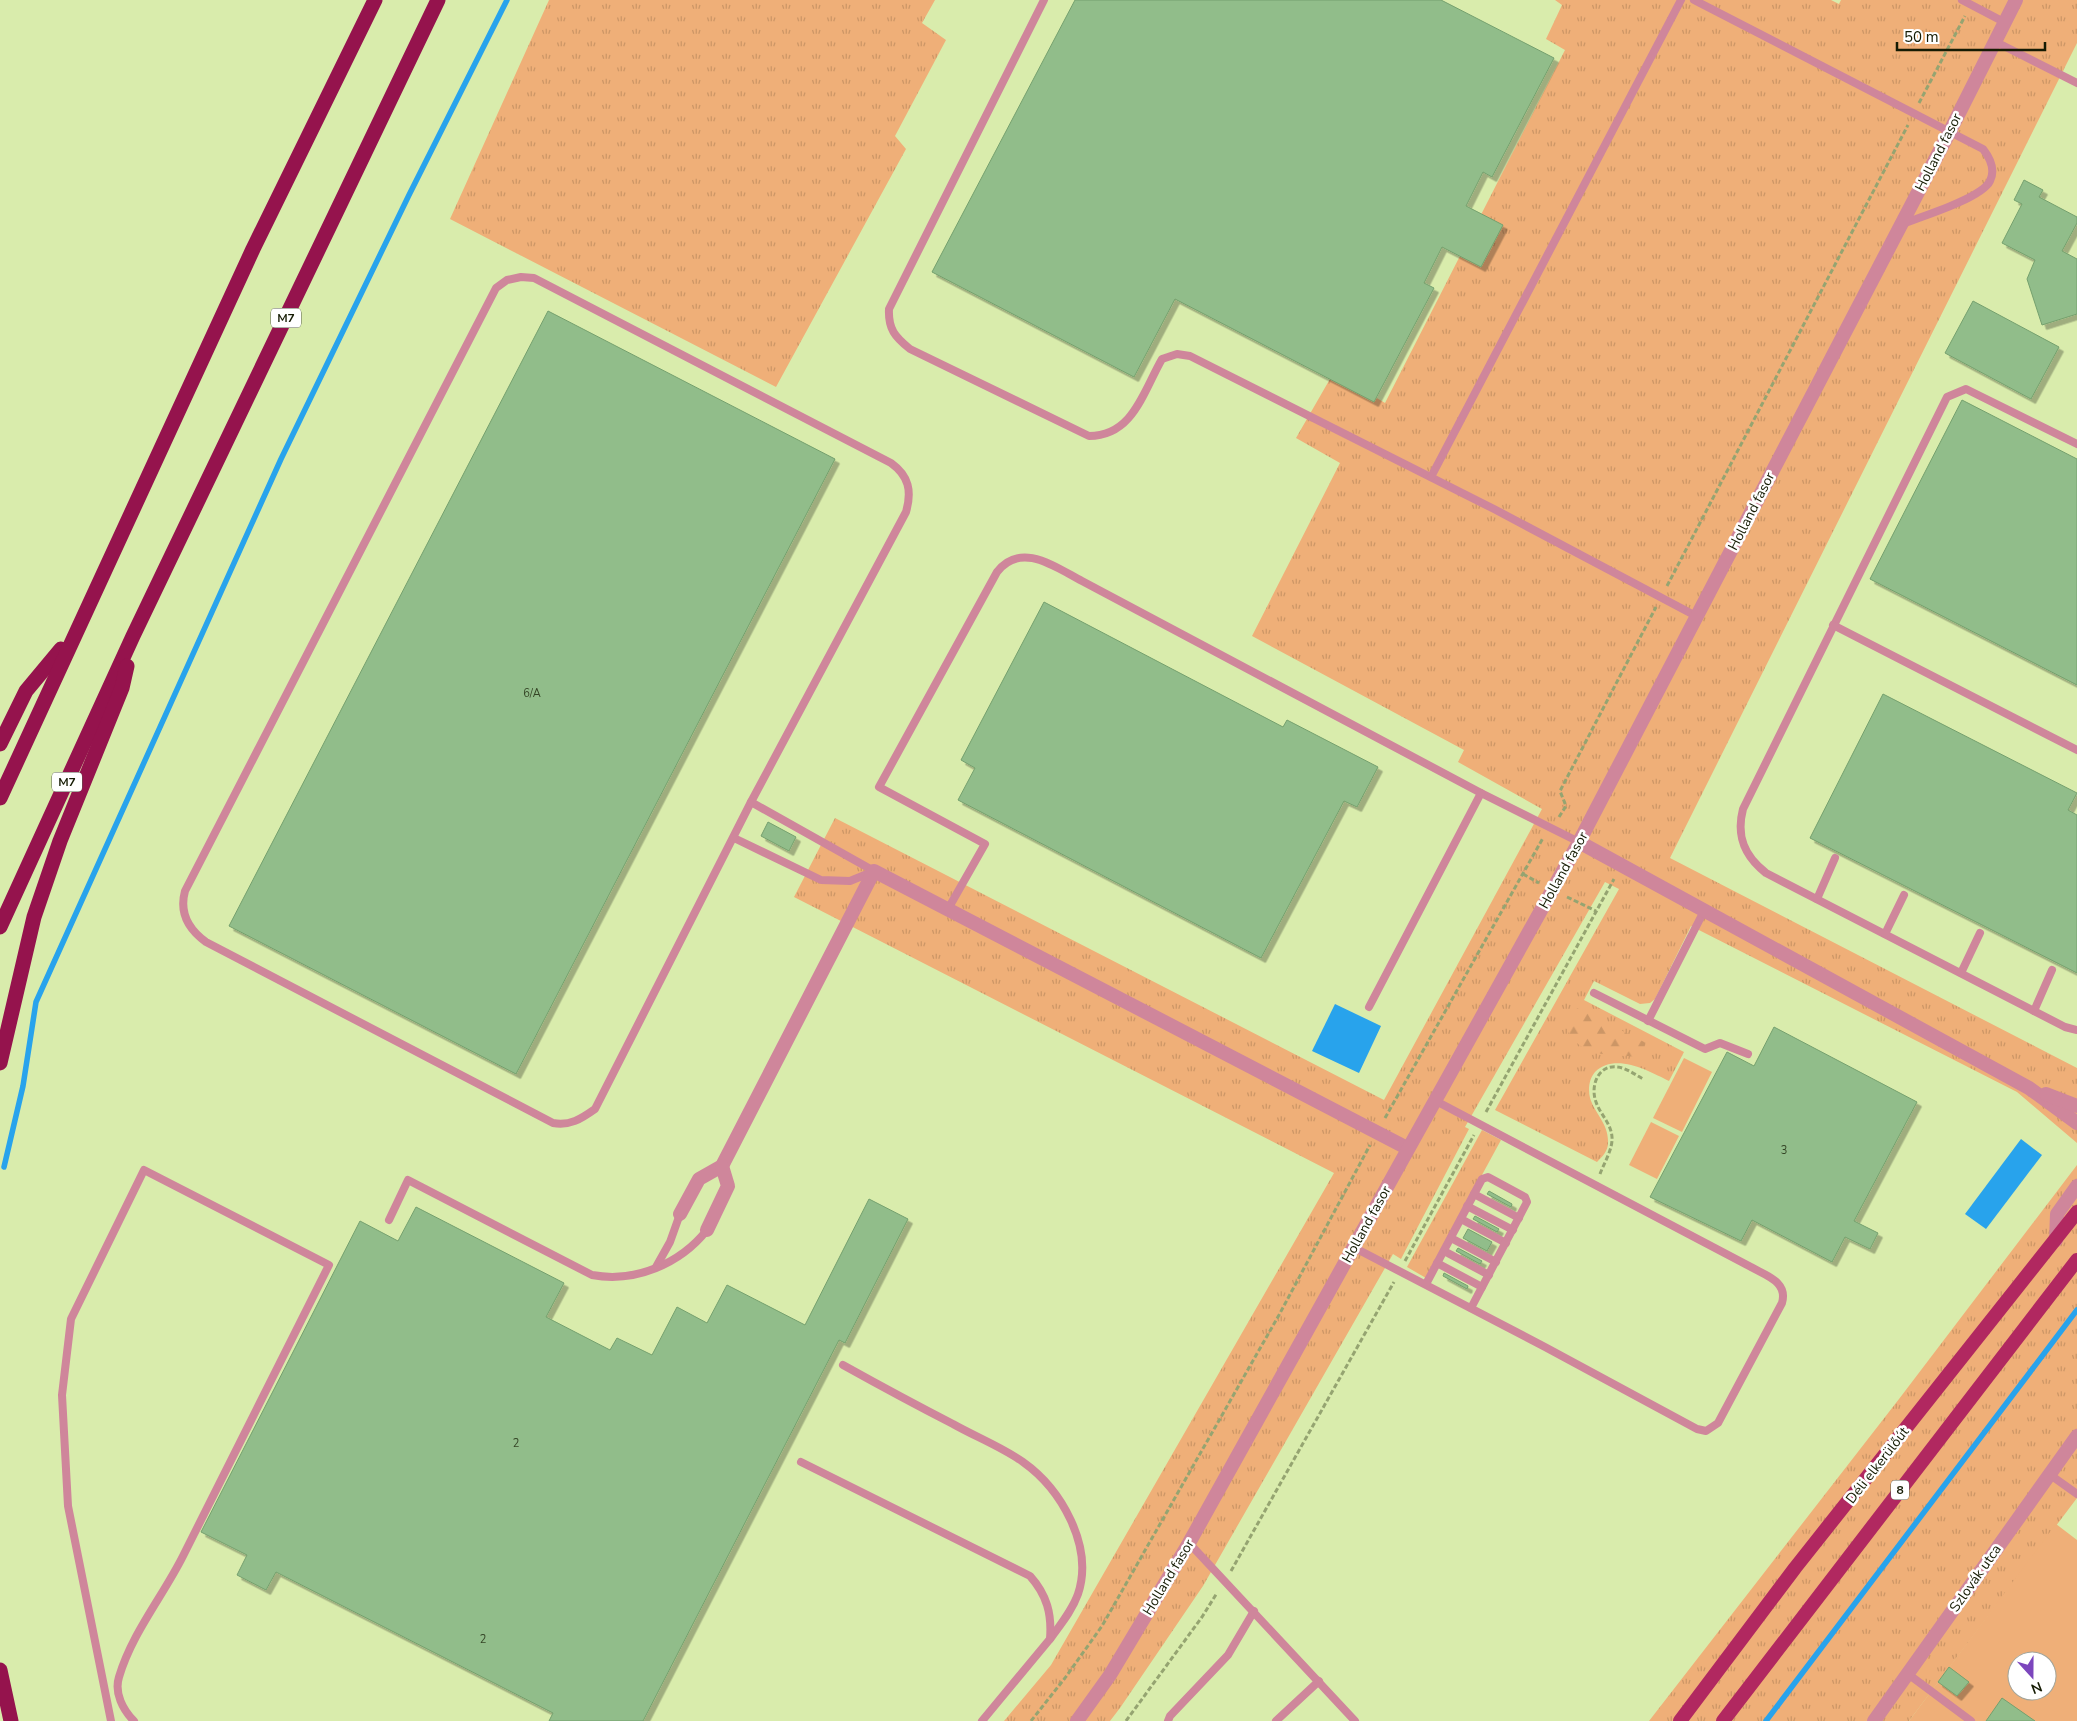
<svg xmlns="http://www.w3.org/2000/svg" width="2077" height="1721" font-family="'Nunito Sans',sans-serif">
<defs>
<pattern id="grass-tufts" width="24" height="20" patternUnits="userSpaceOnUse" patternTransform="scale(1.25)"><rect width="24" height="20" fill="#efaf78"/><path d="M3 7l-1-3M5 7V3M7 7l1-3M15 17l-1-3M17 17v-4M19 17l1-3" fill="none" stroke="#cc9666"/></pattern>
<pattern id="forest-firs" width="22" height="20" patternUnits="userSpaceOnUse" patternTransform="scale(1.25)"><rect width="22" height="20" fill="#efaf78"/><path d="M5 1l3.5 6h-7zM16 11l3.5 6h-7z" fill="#cc9666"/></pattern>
<filter id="shadow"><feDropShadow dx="4.5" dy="4.5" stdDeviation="0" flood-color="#0004"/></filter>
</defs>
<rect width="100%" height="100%" fill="#d9ecac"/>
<g fill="url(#grass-tufts)">
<polygon points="549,0 935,0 922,23 946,40 895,136 906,149 776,387 450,219"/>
<path d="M1555 0H1831L1839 4 1841 0H2077V43L1670 858 2077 1068V1143L2017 1092 1691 926 1655 999 1650 1003 1640 1004 1594 981 1584 1000 1684 1052 1669 1081C1649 1071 1615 1052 1595 1072 1589 1079 1588 1089 1590 1098 1595 1114 1609 1124 1608 1143 1608 1151 1602 1157 1597 1162L1495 1110 1619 889 1605 882 1465 1127 1469 1129 1401 1259 1393 1254 1203 1586 1120 1708 1110 1721H1004L1051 1665 1334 1173 794 897 835 818 1384 1100 1542 809 1458 762 1464 750 1252 636 1340 463 1296 438 1334 372 1385 403 1565 50 1546 39 1562 5Z"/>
<polygon points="1482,1130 1501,1140 1426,1278 1407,1267"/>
<polygon points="2077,1165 2077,1498 1909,1721 1649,1721 1899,1399"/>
</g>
<path fill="url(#forest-firs)" d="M1578 1008 1646 1043 1638 1057C1607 1054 1578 1058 1565 1025L1572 1012Z"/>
<g fill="#efaf78" fill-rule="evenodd">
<polygon points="1684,1058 1712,1072 1682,1132 1653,1118"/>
<polygon points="1651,1122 1679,1136 1657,1179 1629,1165"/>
<path d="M2056 1524 2077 1540V1721H1909ZM2017 1661H2047V1691H2017Z"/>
</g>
<g fill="#28a3ec">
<polygon points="1335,1004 1381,1026 1359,1073 1312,1051"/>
<polygon points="2021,1139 2042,1155 1986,1229 1965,1214"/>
</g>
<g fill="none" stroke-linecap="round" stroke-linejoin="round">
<g stroke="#28a3ec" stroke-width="5.5">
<polyline points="4,1167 23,1086 36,1002 281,459 409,195 507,0"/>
<polyline points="1766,1721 2077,1310"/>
</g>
</g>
<g fill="#91bd8a" stroke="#75a06e" filter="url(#shadow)">
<polygon points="1075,0 1441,0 1554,58 1492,177 1483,172 1466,206 1503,225 1481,267 1442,247 1424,283 1434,288 1374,402 1175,299 1134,377 932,272"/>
<polygon points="2024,180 2043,190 2039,197 2077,217 2077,223 2062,251 2077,259 2077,314 2042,325 2027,279 2035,260 2002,243 2022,204 2014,200"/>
<polygon points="1973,301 2059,347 2031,399 1945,353"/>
<polygon points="548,311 835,459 516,1074 229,926"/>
<polygon points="1962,400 2077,459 2077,685 1870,579"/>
<polygon points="1044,602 1283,727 1287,720 1378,767 1357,807 1344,801 1261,958 958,800 975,768 961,760"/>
<polygon points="1883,694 2077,793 2068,810 2077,815 2077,973 1810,838"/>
<polygon points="768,822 796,837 789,851 761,836"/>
<polygon points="1774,1027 1917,1102 1854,1221 1878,1233 1870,1249 1845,1237 1832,1262 1752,1220 1741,1241 1650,1197 1727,1052 1754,1066"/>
<polygon points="1489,1191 1512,1204 1511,1207 1487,1194"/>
<polygon points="869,1199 908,1219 845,1343 839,1340 643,1721 549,1721 553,1713 276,1572 266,1590 237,1575 247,1555 201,1532 360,1221 398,1241 416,1207 564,1283 546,1317 610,1350 617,1338 652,1355 677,1307 707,1323 727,1285 805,1325"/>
<polygon points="1475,1216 1499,1229 1497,1232 1473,1219"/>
<polygon points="1468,1229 1492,1242 1487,1251 1463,1238"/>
<polygon points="1458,1248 1482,1261 1480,1264 1456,1251"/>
<polygon points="1444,1273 1468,1286 1467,1289 1443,1276"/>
<polygon points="1949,1667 1969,1682 1957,1696 1938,1682"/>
<polygon points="2002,1698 2035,1721 1986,1721"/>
</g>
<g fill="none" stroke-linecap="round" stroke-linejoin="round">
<g stroke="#95a471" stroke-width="3" stroke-dasharray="5 2.5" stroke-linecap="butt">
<polyline points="1919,103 1965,16"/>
<polyline points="1667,586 1908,125"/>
<polyline points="1559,817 1566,806 1560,791 1656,607"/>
<polyline points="1523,874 1539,883"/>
<polyline points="1567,897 1596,911"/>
<polyline points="1486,1112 1614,879"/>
<polyline points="1385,1118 1543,838"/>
<path d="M1600 1174C1604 1163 1613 1149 1612 1137 1611 1123 1600 1114 1596 1102 1590 1086 1598 1064 1618 1067 1626 1068 1636 1075 1643 1079"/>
<polyline points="1405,1261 1474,1135"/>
<polyline points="1231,1571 1394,1282"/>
<polyline points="1031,1721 1065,1678 1102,1626 1279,1315 1370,1145"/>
<polyline points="1126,1721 1202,1617 1217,1593"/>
</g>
<g stroke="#cf869b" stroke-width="8">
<path d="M1044 0 889 309C888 329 895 337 910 349L1089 436C1133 436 1143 392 1162 359L1177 354 1190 356 1494 509 1696 616"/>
<path d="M1694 0 1983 149C1990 158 1996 169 1990 181 1982 198 1921 217 1902 224"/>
<polyline points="1962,0 2004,22"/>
<polyline points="1994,41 2077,83"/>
<path d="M521 277 534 278 891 463C909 476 912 491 906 512L751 802 595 1109C581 1119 570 1126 553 1123L206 942C188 929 179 913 185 891L496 288 507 280Z"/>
<path d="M2077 444 1966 389 1947 397 1743 809C1736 836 1744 856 1766 873L2065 1027 2077 1030"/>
<polyline points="1431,477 1681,0"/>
<polyline points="1833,625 2077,750"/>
<polyline points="751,802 874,871"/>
<polyline points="734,838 821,880 850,881 872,872"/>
<polyline points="1817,899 1835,858"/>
<path d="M948 909 985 844 879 787 997 572C1021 541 1055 567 1082 581L1481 793 1579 842"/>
<polyline points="1885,934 1904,895"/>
<polyline points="1961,973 1980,933"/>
<polyline points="1594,993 1705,1049 1720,1043 1748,1054"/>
<polyline points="1369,1007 1481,793"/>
<polyline points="2034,1011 2052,970"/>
<polyline points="1648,1021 1705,909"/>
<polyline points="1474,1194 1519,1218"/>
<polyline points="1467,1206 1513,1230"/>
<polyline points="1461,1219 1506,1243"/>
<path d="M389 1220 408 1180 592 1275C635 1283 680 1264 707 1230"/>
<polyline points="1451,1238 1496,1262"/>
<path d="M1353 1247 1545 1347 1697 1429 1706 1431 1718 1423 1782 1303C1788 1282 1767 1276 1751 1267L1434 1100"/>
<polyline points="1444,1251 1489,1275"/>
<polyline points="1437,1263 1482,1287"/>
<polyline points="656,1267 670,1242 680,1214"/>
<polyline points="1426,1284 1482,1179 1488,1177 1525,1197 1527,1202 1471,1308"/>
<path d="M843 1365C879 1385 916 1405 953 1424 976 1437 1002 1447 1023 1462 1061 1489 1094 1546 1078 1594 1072 1611 1060 1625 1050 1639"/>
<path d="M801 1462 1030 1576C1047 1595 1052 1614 1050 1639L982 1721"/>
<polyline points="2049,1474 2077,1494"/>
<polyline points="1189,1543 1355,1721"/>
<polyline points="1908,1674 1971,1721"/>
<path d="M111 1721 68 1506 62 1395 71 1319 144 1170 329 1265C280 1362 232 1459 183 1556 163 1596 132 1633 119 1677 114 1693 123 1710 134 1721"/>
<polyline points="1168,1721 1170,1716 1228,1655 1254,1611"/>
<polyline points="1276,1721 1319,1681"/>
</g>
<g stroke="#cf869b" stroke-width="14">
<polyline points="1579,842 2029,1088 2077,1123"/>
<polyline points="2046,1094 2077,1106"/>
<polyline points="680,1214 699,1179 722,1166 874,871 1407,1148"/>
<polyline points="707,1230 728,1186 722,1166"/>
<polyline points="2056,1240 2057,1214 2077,1186"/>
<polyline points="1077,1721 1110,1675 1189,1543 1579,842 1950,131 2016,0"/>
<polyline points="1874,1721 2077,1436"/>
</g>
<g stroke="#b12860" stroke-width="14">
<polyline points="1680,1721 1795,1568 2077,1212"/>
<polyline points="1723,1721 2077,1260"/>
</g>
<g stroke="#95134d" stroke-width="15">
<polyline points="0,744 26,691 61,649"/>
<polyline points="0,798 253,249 375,0"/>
<polyline points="0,927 133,636 438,0"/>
<polyline points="0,1063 34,917 60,841 122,688 127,666"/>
<polyline points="0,1670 11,1721"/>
</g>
</g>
<g text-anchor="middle" stroke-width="5" stroke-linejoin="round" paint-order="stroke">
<g font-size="11" fill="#344425">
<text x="532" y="697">6/A</text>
<text x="1784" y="1154">3</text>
<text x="516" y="1447">2</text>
<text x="483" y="1643">2</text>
</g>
<g fill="#fff" stroke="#5b5f4f" stroke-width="1">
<rect x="271" y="308.5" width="30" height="19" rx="4"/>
<rect x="52" y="772.5" width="30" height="19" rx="4"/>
<rect x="1891" y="1480.5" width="18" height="19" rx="4"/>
</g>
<g font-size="12" font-weight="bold" fill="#151b03">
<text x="286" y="322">M7</text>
<text x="67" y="786">M7</text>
<text x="1900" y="1494">8</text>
</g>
<g font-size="14" fill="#151b03" stroke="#fff">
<text transform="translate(1938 152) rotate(-63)" y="5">Holland fasor</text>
<text transform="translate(1751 511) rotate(-63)" y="5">Holland fasor</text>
<text transform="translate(1563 870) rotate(-61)" y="5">Holland fasor</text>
<text transform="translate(1366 1224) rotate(-61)" y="5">Holland fasor</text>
<text transform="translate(1877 1465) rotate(-52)" y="5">Déli elkerülőút</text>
<text transform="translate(1168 1577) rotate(-59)" y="5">Holland fasor</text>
<text transform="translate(1975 1578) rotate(-55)" y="5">Szlovák utca</text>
</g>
</g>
<g transform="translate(2032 1676) rotate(159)"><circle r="24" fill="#ffffff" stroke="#a1a49a"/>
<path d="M0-4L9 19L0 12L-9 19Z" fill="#7c46bd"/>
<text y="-8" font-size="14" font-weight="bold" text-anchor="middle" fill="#151b03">N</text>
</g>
<path d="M1897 42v8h148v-8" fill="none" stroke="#151b03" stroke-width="2.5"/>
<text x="1904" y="42" font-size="15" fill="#151b03" stroke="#ffffff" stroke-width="4" paint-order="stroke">50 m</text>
</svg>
